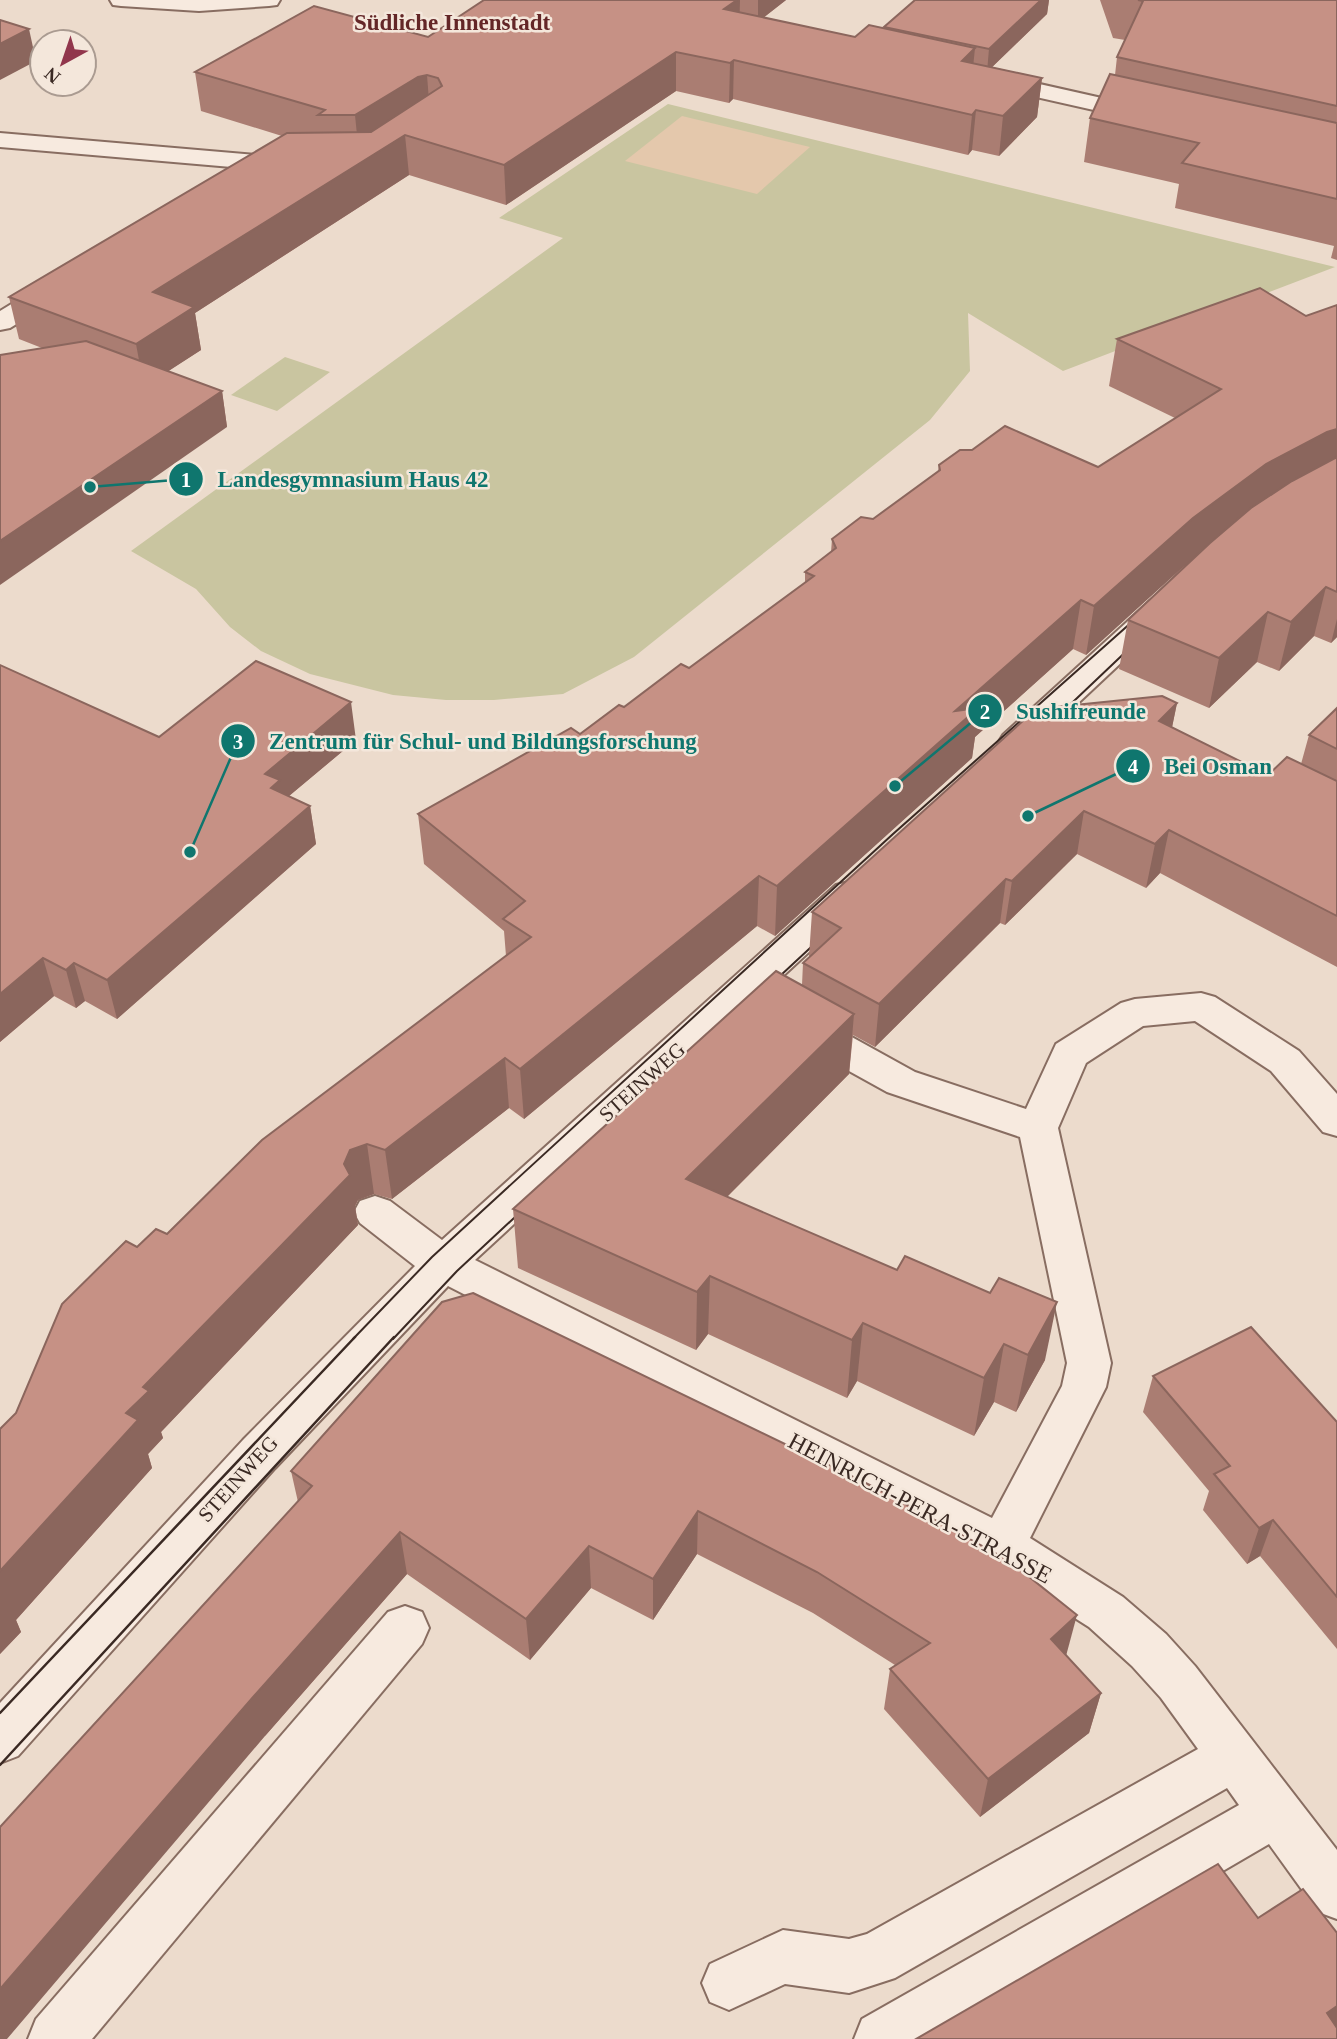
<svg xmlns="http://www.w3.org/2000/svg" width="1337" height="2039" font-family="'Times New Roman',serif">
<rect width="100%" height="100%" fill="#ecdbcc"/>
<g fill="#c9c5a0">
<polygon points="668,104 1335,267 1063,371 968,313 970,371 930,420 634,657 563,694 494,700 446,700 393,695 310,674 261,651 230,627 196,589 131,551 563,238 499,218"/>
<polygon points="285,357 330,372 277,411 231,395"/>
</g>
<polygon fill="#e4c8ac" points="682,116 810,147 757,194 625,161"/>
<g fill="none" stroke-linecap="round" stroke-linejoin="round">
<defs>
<g id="minor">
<polygon points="110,0 280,0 277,5 269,6 199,11 121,6 113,5"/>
<polygon points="991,73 1155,110 1159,115 1155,120 1147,122 983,85 980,80 983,75"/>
<path d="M0 133 269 156 278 158 281 163C273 175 255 184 240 180L237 175 243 168 0 147Z"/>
<polygon points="58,279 67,281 71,287 67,293 10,328 0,330 0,311 49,281"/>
<polygon points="1161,598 1172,601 1177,608 1172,615 1027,751 1015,754 1003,751 998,743 1003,735 1150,601"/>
<polygon points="849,882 862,885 867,894 862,903 475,1260 992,1518 1062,1386 1067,1363 1020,1137 887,1092 793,1040 788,1030 793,1020 807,1016 821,1020 915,1072 1026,1109 1056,1044 1121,1003 1135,999 1201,993 1215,997 1299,1051 1337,1094 1337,1136 1323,1132 1271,1071 1195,1021 1143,1026 1086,1063 1058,1128 1111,1363 1106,1387 1030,1538 1123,1597 1166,1634 1195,1666 1337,1850 1337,1919 1318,1912 1269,1844 935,2039 854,2039 862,2019 1239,1805 1227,1788 895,1978 849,1993 785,1984 729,2010 710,2002 702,1983 710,1964 783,1930 849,1939 867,1934 1198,1749 1161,1698 1132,1666 1089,1627 985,1561 448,1286 275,1468 18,1756 0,1763 0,1703 243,1440 415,1266 360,1223 354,1212 360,1201 375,1196 390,1201 442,1240 836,885"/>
<polygon points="405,1606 422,1612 429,1628 422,1644 92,2039 28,2039 36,2019 388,1612"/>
</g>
</defs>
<use href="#minor" stroke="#886d61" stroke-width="4"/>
<use href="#minor" fill="#f7eadf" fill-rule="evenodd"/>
<g stroke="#3a2923" stroke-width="2">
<polyline points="1055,719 1134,644"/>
<polyline points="766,989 823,936"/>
<polyline points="353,1339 432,1257 893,834 1142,613"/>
<polyline points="393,1339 457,1271 528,1205"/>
</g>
<g stroke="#3a2923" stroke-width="2.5">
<polyline points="0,1713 355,1337"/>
<polyline points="0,1765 394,1337"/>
</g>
</g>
<g fill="#aa7d72">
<polygon points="484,0 786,0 763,18 855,37 884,29 884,27 915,0 1049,0 1047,14 992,67 1042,78 1037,117 999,156 972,150 968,155 733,99 729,103 676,91 506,205 409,175 195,313 201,350 168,371 222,391 227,427 42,348 19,339 9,297 282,136 201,111 195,72 428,37"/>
<polygon points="1100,0 1337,0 1337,260 1331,258 1334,246 1175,208 1179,184 1084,162 1090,118 1115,75 1117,57 1125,40 1113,38"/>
<polygon points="1337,305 1337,637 1331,643 1314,636 1279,671 1257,662 1209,708 1119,669 1128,620 1183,567 1086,655 1073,649 975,737 972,758 775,936 757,926 524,1119 509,1108 392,1199 374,1194 358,1200 355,1206 358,1225 161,1432 163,1438 148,1454 152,1468 16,1620 21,1632 0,1654 16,1413 137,1247 167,1234 506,956 504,931 424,864 418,814 580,734 689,668 805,583 805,572 831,552 832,539 873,519 938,472 939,465 1098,467 1175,418 1109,386 1117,339 1306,316"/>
<polygon points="0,665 159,737 356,740 289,796 310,806 316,844 117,1019 85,1001 76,1008 54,996 0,1042"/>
<polygon points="1177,703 1172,727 1268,775 1301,764 1309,735 1337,708 1337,967 1160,873 1146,888 1077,854 1005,925 1000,923 875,1047 853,1035 849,1074 727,1197 1045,1360 1016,1412 994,1402 974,1436 857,1381 847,1398 708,1334 696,1350 518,1268 513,1209 802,985 803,963 810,956 809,956 812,912"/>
<polygon points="442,1302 1066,1656 1101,1693 1089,1733 980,1817 884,1709 890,1669 895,1665 813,1613 697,1554 653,1620 591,1588 530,1660 407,1574 265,1736 298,1502 291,1471"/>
<polygon points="1153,1376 1337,1422 1337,1649 1260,1556 1247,1564 1203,1510 1209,1491 1143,1412"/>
</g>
<g fill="#8b665d">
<polygon points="737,0 740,0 739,36 724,9"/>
<polygon points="758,0 786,0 758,22"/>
<polygon points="1041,0 1049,0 1047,14 987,72 989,49"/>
<polygon points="29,29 36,61 0,80 0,44"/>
<polygon points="975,48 971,87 962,61"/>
<polygon points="676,52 676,91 506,205 504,165"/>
<polygon points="734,60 733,99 729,103 730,63"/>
<polygon points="427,75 430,114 359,155 355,115 418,77"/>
<polygon points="1042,78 1037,117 999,156 1003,116"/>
<polygon points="976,110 972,150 968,155 972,115"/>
<polygon points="405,135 409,175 195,313 201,350 144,387 136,344 153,292"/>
<polygon points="222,391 227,427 0,585 0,541"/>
<polygon points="1337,429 1337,470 1183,567 1086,655 1094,606 1193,518 1266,464 1327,432"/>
<polygon points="1326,587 1314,636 1279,671 1291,622"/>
<polygon points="1081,600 1073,649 975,737 972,758 775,936 777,886 955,711"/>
<polygon points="1268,612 1257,662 1209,708 1219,658"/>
<polygon points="1337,619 1337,637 1331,643"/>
<polygon points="351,702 356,740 283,801 286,818 265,774"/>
<polygon points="1177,703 1168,747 1159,721"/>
<polygon points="310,806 316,844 117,1019 107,980"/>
<polygon points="1084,811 1077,854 1005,925 1012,881"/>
<polygon points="1169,830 1160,873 1146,888 1155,844"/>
<polygon points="759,876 757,926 524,1119 520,1069"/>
<polygon points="1006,879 1000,923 875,1047 879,1004"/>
<polygon points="43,958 54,996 0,1042 0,994"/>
<polygon points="74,963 85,1001 76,1008 66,970"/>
<polygon points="854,1014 849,1074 686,1238 686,1179"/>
<polygon points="505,1058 509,1108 392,1199 385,1150"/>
<polygon points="367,1144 374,1194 358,1200 355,1206 358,1225 161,1432 163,1438 148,1454 152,1468 16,1620 21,1632 0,1654 0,1571 126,1413 143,1387 344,1164 350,1150"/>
<polygon points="710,1276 708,1334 696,1350 697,1292"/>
<polygon points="1057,1302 1045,1360 1016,1412 1028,1355"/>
<polygon points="863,1323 857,1381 847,1398 852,1340"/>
<polygon points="1004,1344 994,1402 974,1436 984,1378"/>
<polygon points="698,1511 697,1554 653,1620 653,1579"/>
<polygon points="1273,1520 1260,1556 1247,1564 1259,1528"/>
<polygon points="400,1532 407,1574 265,1736 7,2039 0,2039 0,1989 254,1696"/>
<polygon points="589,1546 591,1588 530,1660 526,1619"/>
<polygon points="1077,1615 1066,1656 1051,1639"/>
<polygon points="1101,1693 1089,1733 980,1817 988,1779"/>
<polygon points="1337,2006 1337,2033 1327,2013"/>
</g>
<g fill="#c69185" stroke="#8b665d" stroke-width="2">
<polygon points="484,0 737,0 724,9 855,37 869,25 975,48 962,61 1042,78 1003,116 976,110 972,115 734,60 730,63 676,52 504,165 405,135 153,292 194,307 136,344 9,297 287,133 371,132 442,86 438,78 427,75 418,77 355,115 318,115 325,110 195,72 314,6 428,37"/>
<polygon points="915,0 1041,0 989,49 884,27"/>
<polygon points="1138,0 1337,0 1337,106 1117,57 1143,1"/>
<polygon points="0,20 29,29 0,44"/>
<polygon points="1110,74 1337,123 1337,199 1182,163 1199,143 1090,118"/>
<polygon points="1260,288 1306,316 1337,305 1337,429 1327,432 1266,464 1193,518 1094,606 1081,600 955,711 978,708 777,886 759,876 520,1069 505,1058 385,1150 367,1144 350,1150 344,1164 350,1175 143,1387 149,1391 126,1413 138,1420 0,1571 0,1429 16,1413 62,1304 126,1241 137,1247 156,1229 167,1234 262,1140 531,937 503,919 525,901 418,814 571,728 580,734 619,705 624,707 681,664 689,668 814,576 805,572 836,548 832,539 861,517 873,519 940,470 939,465 960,450 972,450 1005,426 1098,467 1221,389 1117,339"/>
<polygon points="86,341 222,391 0,541 0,355"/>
<polygon points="1337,457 1337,592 1326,587 1291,622 1268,612 1219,658 1128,620 1210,543 1251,508 1292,481"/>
<polygon points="256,661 351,702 265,774 280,780 271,788 310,806 107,980 74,963 66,970 43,958 0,994 0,665 159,737"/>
<polygon points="1162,696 1177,703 1159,721 1268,775 1287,757 1337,781 1337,916 1169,830 1155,844 1084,811 1012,881 1006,879 879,1004 803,963 841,928 812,912 1036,709"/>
<polygon points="1337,708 1337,749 1309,735"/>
<polygon points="776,971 854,1014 686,1179 897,1270 905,1256 990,1293 999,1278 1057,1302 1028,1355 1004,1344 984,1378 863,1323 852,1340 710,1276 697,1292 513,1209"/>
<polygon points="473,1293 878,1489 1008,1560 1077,1615 1051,1639 1101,1693 988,1779 890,1669 930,1643 817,1572 698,1511 653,1579 589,1546 526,1619 400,1532 254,1696 0,1989 0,1827 312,1486 291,1471 442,1302"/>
<polygon points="1251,1327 1337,1422 1337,1597 1273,1520 1259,1528 1214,1474 1230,1466 1153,1376"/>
<polygon points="1218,1864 1258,1918 1303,1889 1337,1933 1337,2006 1327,2013 1337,2028 1337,2039 916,2039"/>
</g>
<g text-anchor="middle" stroke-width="5" stroke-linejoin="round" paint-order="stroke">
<g font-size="21" fill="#3a2923" stroke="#f4e7db">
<text transform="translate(642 1082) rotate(-42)" y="7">STEINWEG</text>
<text transform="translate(238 1479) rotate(-48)" y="7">STEINWEG</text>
</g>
<g font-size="23" font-weight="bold" fill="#632627" stroke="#f4e7db">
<text x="452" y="30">Südliche Innenstadt</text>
</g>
<g font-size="24" fill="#3a2923" stroke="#f4e7db">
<text transform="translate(920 1508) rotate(28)" y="8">HEINRICH-PERA-STRASSE</text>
</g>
</g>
<path fill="none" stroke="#0f766e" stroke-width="2.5" d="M90 487L186 479M895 786L985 711M190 852L238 741M1028 816L1133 766"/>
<g fill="#0f766e" stroke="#f4e7db" stroke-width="2.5">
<circle cx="90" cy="487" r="7"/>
<circle cx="895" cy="786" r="7"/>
<circle cx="190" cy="852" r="7"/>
<circle cx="1028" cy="816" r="7"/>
<circle cx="186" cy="479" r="18"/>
<circle cx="985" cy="711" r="18"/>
<circle cx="238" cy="741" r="18"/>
<circle cx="1133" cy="766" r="18"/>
</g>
<g font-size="21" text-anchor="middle" font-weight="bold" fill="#fff">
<text x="186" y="487">1</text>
<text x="985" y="719">2</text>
<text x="238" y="749">3</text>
<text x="1133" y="774">4</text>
</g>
<g font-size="23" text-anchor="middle" font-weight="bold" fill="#0f766e" stroke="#f4e7db" stroke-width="5" stroke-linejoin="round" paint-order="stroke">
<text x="353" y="487">Landesgymnasium Haus 42</text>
<text x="1081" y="719">Sushifreunde</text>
<text x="483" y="749">Zentrum für Schul- und Bildungsforschung</text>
<text x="1218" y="774">Bei Osman</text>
</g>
<g transform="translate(63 63) rotate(220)"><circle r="33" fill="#f4e7db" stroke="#aa9b91" stroke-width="2"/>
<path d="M0-5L12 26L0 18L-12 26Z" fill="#91364c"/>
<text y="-10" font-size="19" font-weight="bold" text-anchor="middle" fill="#3a2923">N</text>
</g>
</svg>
